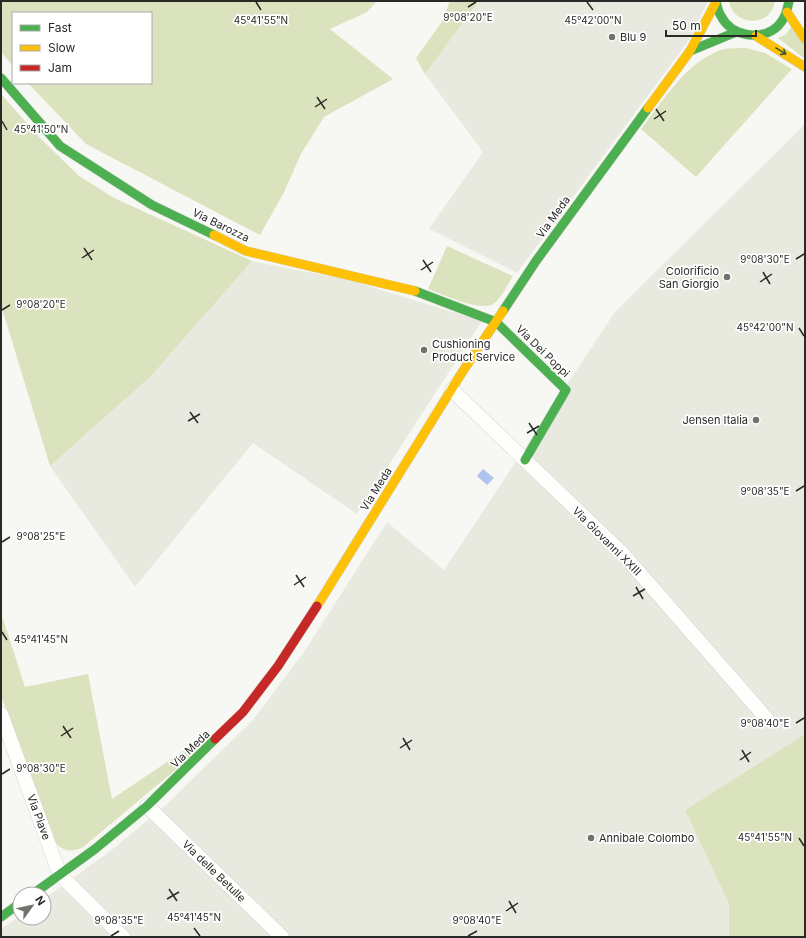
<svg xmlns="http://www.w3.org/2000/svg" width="806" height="938" font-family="Inter,sans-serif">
<rect width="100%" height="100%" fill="#f7f8f3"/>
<g fill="#e8eadf">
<polygon points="479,1 708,1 691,37 517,273 429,229 483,152 425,74"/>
<polygon points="805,124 805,734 685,810 729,904 729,937 1,937 1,929 20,916 20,918 44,918 44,899 113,849 167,804 253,720 304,652 387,522 444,570 615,312"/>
<polygon points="252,261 349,280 482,321 357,514 253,443 135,587 50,466 151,376"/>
</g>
<g fill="#dae3be">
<polygon points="1,1 377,1 367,12 330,29 393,79 324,117 301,154 284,192 260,235 86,144 28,83 151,83 151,13 13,13 13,66 1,52"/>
<polygon points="450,1 479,1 425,74 416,58 441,23"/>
<path d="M729 1H775C771 28 733 27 729 1Z"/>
<polygon points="792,26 805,45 805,59 778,38 786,34"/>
<path d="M746 48 765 53 792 69 696 177 641 129C665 99 686 61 724 49 731 48 739 48 746 48Z"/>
<polygon points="1,94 39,137 79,176 114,198 252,261 151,376 50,466 1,305"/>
<path d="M447 246 513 276C507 285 502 298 493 304 480 312 442 294 428 289Z"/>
<path d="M3 619 25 687 88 674 112 799 194 744 198 751 82 848C70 852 64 852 55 842L1 696V620Z"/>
<polygon points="805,734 805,937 729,937 729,904 685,810"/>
</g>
<polygon fill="#b1c4ee" points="483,469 494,478 487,485 477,476"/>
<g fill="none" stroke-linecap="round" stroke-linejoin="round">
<defs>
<g id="street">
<polyline points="452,390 623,554 767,719"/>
<polyline points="1,714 60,875 123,937"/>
<polyline points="147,806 282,937"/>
</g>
<g id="fast">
<path d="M716 1C717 6 718 12 721 16 731 36 761 42 778 26 785 19 787 11 789 1"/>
<polyline points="690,51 736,32"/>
<polyline points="1,78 60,146 152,205 214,235"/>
<polyline points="415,291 496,322 566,390 525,460"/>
<polyline points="503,311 536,261 648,108"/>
<polyline points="33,894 95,849 147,806 215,739"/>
<polyline points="1,917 20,903"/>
</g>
<g id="slow">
<polyline points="787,12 805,39"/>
<polyline points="756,36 805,67"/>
<polyline points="648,108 690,51 716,2"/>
<polyline points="214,235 246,251 415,291"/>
<polyline points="317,606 461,374 503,311"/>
</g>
<polyline id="jam" points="215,739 243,712 278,666 317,606"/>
</defs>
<use href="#street" stroke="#d4d5d1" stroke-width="15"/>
<use href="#fast" stroke="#d4d5d1" stroke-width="10"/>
<use href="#slow" stroke="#d4d5d1" stroke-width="10"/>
<use href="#jam" stroke="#d4d5d1" stroke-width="10"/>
<use href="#street" stroke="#fefefd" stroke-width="14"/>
<use href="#fast" stroke="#4caf50" stroke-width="9"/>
<use href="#slow" stroke="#ffc107" stroke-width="9"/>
<use href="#jam" stroke="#c62828" stroke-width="9"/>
</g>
<defs><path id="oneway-shaft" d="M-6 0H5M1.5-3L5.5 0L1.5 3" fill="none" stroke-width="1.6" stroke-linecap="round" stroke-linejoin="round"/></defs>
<use stroke="#375f37" href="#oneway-shaft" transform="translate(781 51) rotate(32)"/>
<path fill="none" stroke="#292a27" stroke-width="1.5" d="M256 2 261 10M587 2 593 10M468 7 476 2M317 97 325 109M315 107 327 99M656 109 664 121M654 119 666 111M2 121 7 130M84 248 92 260M82 258 94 250M796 259 804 254M423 260 431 272M421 270 433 262M763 272 770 284M760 282 772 274M2 310 10 305M799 328 804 336M190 412 198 423M188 421 200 414M529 423 537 435M527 433 539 426M796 491 804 486M2 542 10 537M296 575 304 587M294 585 306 577M636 587 643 599M633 596 645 589M2 632 7 640M796 723 804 718M63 726 71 738M61 736 73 728M403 738 410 750M400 748 412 740M742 750 749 762M740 760 751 752M2 774 10 769M799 838 804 846M169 889 177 901M167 899 179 892M509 901 516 913M506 911 518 903M194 928 200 936M111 936 119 931M468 936 477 931"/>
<g fill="#71726e" stroke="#fff" stroke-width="1.5">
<circle cx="612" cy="37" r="4"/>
<circle cx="727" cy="277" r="4"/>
<circle cx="424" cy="350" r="4"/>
<circle cx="756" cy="420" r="4"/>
<circle cx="591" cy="838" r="4"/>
</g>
<g text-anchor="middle" stroke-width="3.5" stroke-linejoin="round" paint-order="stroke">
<g font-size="11" fill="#292a27" stroke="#fff" text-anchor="start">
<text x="620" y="41">Blu 9</text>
<text x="719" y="275" text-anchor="end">Colorificio<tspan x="719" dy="13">San Giorgio</tspan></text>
<text x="432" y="348">Cushioning<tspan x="432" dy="13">Product Service</tspan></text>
<text x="748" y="424" text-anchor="end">Jensen Italia</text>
<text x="599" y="842">Annibale Colombo</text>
</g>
<g font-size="11" fill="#292a27" stroke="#fff">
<text transform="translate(553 217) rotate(-54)" y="4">Via Meda</text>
<text transform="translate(221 225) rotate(26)" y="4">Via Barozza</text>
<text transform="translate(543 351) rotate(44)" y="4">Via Dei Poppi</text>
<text transform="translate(376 489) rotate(-58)" y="4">Via Meda</text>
<text transform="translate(607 541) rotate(45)" y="4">Via Giovanni XXIII</text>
<text transform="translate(190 749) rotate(-44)" y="4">Via Meda</text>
<text transform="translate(39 817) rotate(70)" y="4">Via Piave</text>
<text transform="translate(214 871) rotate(44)" y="4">Via delle Betulle</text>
</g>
</g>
<g font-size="10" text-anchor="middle" fill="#292a27" stroke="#fff" stroke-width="3.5" stroke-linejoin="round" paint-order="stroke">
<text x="468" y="21">9°08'20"E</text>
<text x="593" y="24">45°42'00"N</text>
<text x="261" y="24">45°41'55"N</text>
<text x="41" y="133">45°41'50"N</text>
<text x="765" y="263">9°08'30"E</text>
<text x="41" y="308">9°08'20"E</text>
<text x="765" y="331">45°42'00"N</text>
<text x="765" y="495">9°08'35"E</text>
<text x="41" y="540">9°08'25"E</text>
<text x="41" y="643">45°41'45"N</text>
<text x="765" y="727">9°08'40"E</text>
<text x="41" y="772">9°08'30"E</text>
<text x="765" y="841">45°41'55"N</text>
<text x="194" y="921">45°41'45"N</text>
<text x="119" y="924">9°08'35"E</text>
<text x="477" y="924">9°08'40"E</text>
</g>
<rect width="806" height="938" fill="none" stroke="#292a27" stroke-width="4"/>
<rect x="12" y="12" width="140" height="72" fill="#ffffff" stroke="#a9aaa9"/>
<rect x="20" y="25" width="20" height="6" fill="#4caf50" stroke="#a9aaa9"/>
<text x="48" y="32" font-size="12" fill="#292a27">Fast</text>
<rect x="20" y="45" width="20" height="6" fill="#ffc107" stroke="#a9aaa9"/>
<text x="48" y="52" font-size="12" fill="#292a27">Slow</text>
<rect x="20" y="65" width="20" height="6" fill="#c62828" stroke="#a9aaa9"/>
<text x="48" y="72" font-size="12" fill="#292a27">Jam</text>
<g transform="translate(32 906) rotate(57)"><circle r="19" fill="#ffffff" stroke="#a9aaa9"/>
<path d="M0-3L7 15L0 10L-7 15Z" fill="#71726e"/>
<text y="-6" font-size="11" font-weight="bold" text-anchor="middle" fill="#292a27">N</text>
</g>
<path d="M666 30v6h90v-6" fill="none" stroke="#292a27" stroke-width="2"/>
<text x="672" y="30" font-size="12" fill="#292a27" stroke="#ffffff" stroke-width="3" paint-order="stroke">50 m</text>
</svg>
